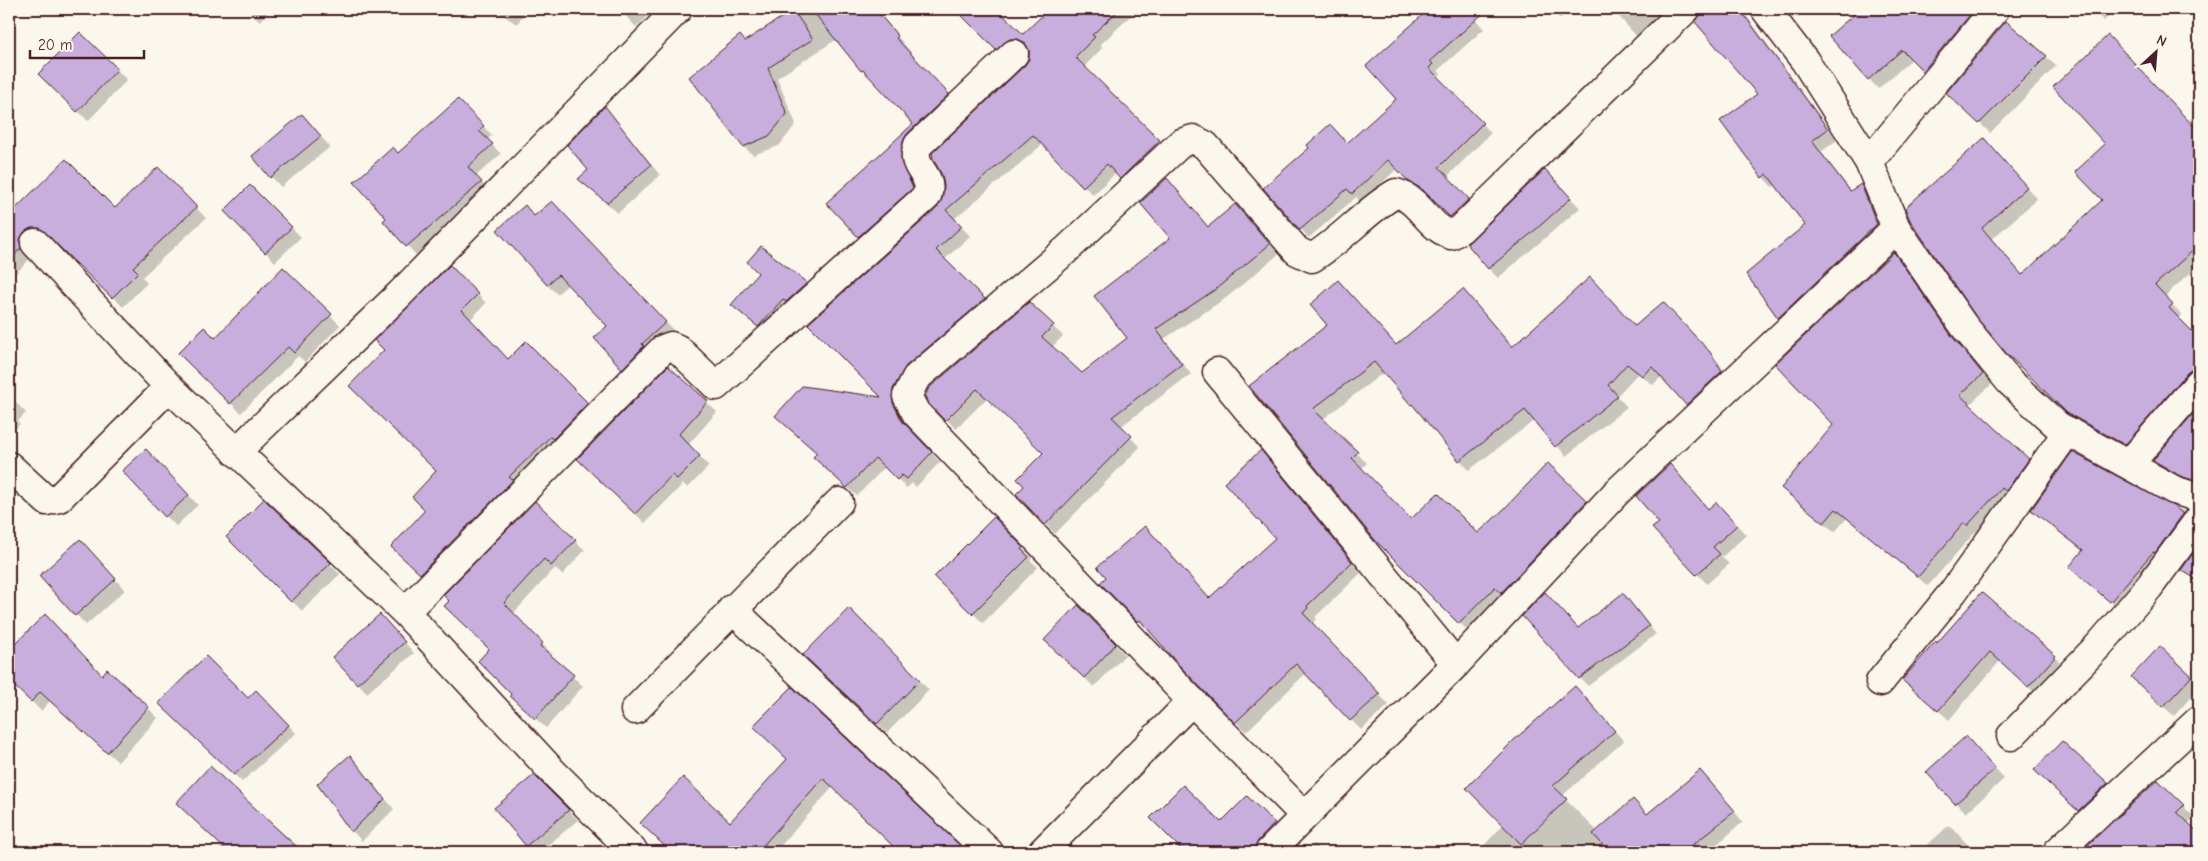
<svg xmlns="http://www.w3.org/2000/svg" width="2208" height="861" font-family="'Comic Neue',sans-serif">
<rect width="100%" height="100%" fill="#fbf7ec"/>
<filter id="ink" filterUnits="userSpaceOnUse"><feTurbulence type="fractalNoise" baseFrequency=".02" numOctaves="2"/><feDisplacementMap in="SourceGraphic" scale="10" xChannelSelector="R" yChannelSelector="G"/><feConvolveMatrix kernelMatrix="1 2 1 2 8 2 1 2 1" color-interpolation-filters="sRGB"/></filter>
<g filter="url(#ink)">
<g fill="#0003">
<polygon points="247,9 271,9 260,21"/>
<polygon points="325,9 340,9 334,16"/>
<polygon points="493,9 527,9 517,24"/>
<polygon points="619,9 656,9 636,27"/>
<polygon points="798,9 875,9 926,71 958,104 917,143 922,198 868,246 828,203 915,124 873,79 862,70 837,39 777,78 796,124 779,146 753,155 743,146 746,42"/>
<polygon points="957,9 996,9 1023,36 1051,9 1065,9 1069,12 1073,9 1138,9 1100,45 1103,47 1084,67 1168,150 1130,187 1116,173 1093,195 1043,144 954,219 970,236 944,260 993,308 902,413 911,431 940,462 916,487 912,483 907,488 885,467 857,496 824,466 885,399 938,208 1030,58 1030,50 1028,48 1019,48 1006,58"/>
<polygon points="1431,9 1466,9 1484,29 1438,70 1441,74 1437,78 1491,133 1447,177 1477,209 1460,225 1432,198 1419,190 1398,168 1361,202 1356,197 1309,238 1301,229 1347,144 1398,99 1368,66"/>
<polygon points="1549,9 1569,9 1560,19"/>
<polygon points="1612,9 1673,9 1648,49"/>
<polygon points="1862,9 1892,9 1896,13 1900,9 1993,9 1934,80 1912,59 1878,89 1831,36"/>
<polygon points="2090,9 2115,9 2104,21"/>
<polygon points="1741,12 1751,22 1837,140 1821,152 1852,192 1860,185 1870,195 1887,234 1789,327 1779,317 1748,274 1807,225 1776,185 1772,187 1763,177 1758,95"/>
<polygon points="80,33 127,80 88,121 40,74"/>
<polygon points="2046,57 2056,66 1990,133 1948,93"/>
<polygon points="457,101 492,135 487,140 501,154 476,176 490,192 416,255 385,221 388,218 399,155"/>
<polygon points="605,108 660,175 618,213 579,179 590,170"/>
<polygon points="2197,113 2199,115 2199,265 2164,297 2182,315 2178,319 2199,340 2199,382 2136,455 2079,424 2007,352 1911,220 1994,150 2037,199 1992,239 2023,276"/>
<polygon points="312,126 330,147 281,187 253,157"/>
<polygon points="66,161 115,210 157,169 206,218 142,277 147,283 123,307 58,242 50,237 41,237 29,249 30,259 9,280 9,217"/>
<polygon points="1167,179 1209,228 1235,206 1279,254 1226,298 1164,339 1191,374 1120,427 1140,447 1055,534 1017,494 1026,486 1045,453 987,398 956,429 930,403 1029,304 1063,336 1052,347 1082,375 1129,339 1172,239"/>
<polygon points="1555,181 1580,208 1498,278 1488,268"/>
<polygon points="250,187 301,237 275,262 226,211"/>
<polygon points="562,213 675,332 651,354 632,378 623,368 608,326 569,284 557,294 547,285 535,217"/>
<polygon points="761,248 815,294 769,336 733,305 759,273"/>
<polygon points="1894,254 1903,263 1961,346 1992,384 1969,405 2038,470 1978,534 1975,532 1928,586 1847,518 1835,532 1782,488 1835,425"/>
<polygon points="450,267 486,303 470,320 508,361 526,343 596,413 430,582 402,556 427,510 438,471 386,350"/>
<polygon points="283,269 340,325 305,362 298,356 241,413 179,353 215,340"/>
<polygon points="1463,291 1513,347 1636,327 1673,313 1719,363 1731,382 1697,414 1662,376 1653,385 1638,373 1617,396 1627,407 1566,456 1535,420 1469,470 1384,372 1322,420 1367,463 1361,469 1411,521 1478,535 1504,511 1548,465 1596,511 1470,633 1376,539 1251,387 1329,325 1348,292 1397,346"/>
<polygon points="668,368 717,412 688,445 709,466 688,488 683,484 645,523 589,469"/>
<polygon points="9,395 26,413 17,422 20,424 9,435"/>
<polygon points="2199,409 2199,487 2164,470 2154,460"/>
<polygon points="1261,452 1361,573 1315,617 1317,619 1312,624 1389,705 1361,730 1306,673 1246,732 1178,662 1150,630 1149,631 1102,583 1210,599 1276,538"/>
<polygon points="156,460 198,505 176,526 166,516"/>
<polygon points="1670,466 1709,510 1726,513 1746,535 1722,557 1729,564 1707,584 1654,528 1661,523"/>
<polygon points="264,501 340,574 302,611 228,537"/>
<polygon points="2166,505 2185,511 2195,521 2121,610 2081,577 2084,552 2032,510"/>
<polygon points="994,518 1032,558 1030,560 1038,567 983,623 936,577"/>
<polygon points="575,541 585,550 562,575 555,568 513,614 552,654 550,656 583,686 546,728 521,706 513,694 491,650 445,606"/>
<polygon points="2199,547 2199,583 2183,569"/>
<polygon points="90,551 125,590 86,625 41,577"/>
<polygon points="1623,595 1656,634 1588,686 1580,678 1578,629"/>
<polygon points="1078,607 1125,655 1094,687 1046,640"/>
<polygon points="849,610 929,690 887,733 815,664"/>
<polygon points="44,616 102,676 148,708 158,718 118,762 50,701 41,711 9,679 9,651"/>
<polygon points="390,626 414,653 367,693 358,683"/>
<polygon points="1936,643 2055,657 2065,667 2038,696 2000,661 1949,720 1904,680"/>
<polygon points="2191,677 2199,685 2199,688 2174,716 2142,687"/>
<polygon points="1575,688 1624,741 1562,796 1598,832 1647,816 1709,781 1743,822 1708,852 1478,852 1503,825"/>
<polygon points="792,689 965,852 900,852 833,787 775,852 678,852 676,850 672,852 652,833 730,824 789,759"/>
<polygon points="264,699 296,733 242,782 159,703"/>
<polygon points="2062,743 2117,794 2089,820 2046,780"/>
<polygon points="1976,748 2004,779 1966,813 1928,772"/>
<polygon points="350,757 394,809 362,841 352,831 319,784"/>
<polygon points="534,777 578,820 540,852 534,852 496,809"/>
<polygon points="2158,781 2194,817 2188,824 2199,834 2199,852 2082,852"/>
<polygon points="1247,798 1284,834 1268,852 1186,852 1151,818 1221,824"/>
<polygon points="272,824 305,852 217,852 223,846"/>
<polygon points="1949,825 1975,852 1920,852"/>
<polygon points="1314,844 1322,852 1306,852"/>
</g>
<g fill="#c7aedc" stroke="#4a1f2b">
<polygon points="811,9 875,9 898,36 896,38 949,94 907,134 903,141 901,161 913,188 858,237 826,203 913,124 863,70 861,71"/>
<polygon points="955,9 997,9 1023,34 1049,9 1120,9 1092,35 1095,37 1075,57 1160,140 1120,179 1107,164 1083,187 1033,135 946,210 962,226 936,250 985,299 906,366 893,389 893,403 902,421 932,452 907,479 902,475 897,480 875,458 847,488 813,457 817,453 775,416 802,386 881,397 808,324 937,208 942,199 944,186 942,175 933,159 932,153 1025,65 1029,59 1029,50 1025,43 1018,39 1010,39 996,50"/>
<polygon points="1429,9 1488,9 1430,61 1433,64 1429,68 1483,123 1439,167 1469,199 1450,217 1422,189 1408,181 1388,160 1352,194 1347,189 1300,230 1263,188 1309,148 1307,145 1330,124 1347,143 1396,99 1366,66"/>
<polygon points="1701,9 1739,9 1745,16 1828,129 1812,141 1850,191 1861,184 1877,224 1778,318 1746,274 1805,225 1767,174 1762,178 1720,121 1757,94 1695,22 1701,14"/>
<polygon points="1860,9 1975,9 1923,71 1902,50 1868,80 1829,36"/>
<polygon points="793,10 813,39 768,68 787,114 769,136 743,147 689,77 740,35 745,41"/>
<polygon points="2006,21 2047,56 1979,124 1946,93"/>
<polygon points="80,32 118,69 77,112 38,74"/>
<polygon points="2108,35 2199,132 2199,245 2155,285 2173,304 2169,308 2199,338 2199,368 2193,368 2187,373 2125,445 2067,413 2006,353 1976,317 1910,220 1905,208 1984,138 2027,187 1982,228 2022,275 2102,200 2075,172 2105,144 2053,87"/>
<polygon points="458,99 484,126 479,131 493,144 468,167 482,182 406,247 383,221 386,218 354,182 393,147 398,153"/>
<polygon points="605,106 651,165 607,203 578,179 588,170 567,145"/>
<polygon points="302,114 321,136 270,178 252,156"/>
<polygon points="66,159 115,208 158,167 197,207 133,267 138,272 112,298 40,228 31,228 24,232 20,239 21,248 9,261 9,215"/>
<polygon points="1545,169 1571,198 1533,232 1488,269 1467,244"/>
<polygon points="1167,178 1208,227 1235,204 1270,244 1216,289 1156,329 1182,364 1112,417 1132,436 1045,525 1016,494 1024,486 1017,479 1043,453 977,389 945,421 929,404 925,396 929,388 1029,302 1054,325 1042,337 1082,373 1127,338 1094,296 1170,238 1140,203"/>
<polygon points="250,185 292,227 265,253 224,211"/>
<polygon points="552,201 666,322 642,344 644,346 622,369 594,338 607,326 558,275 547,285 497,230 525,205 534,216"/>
<polygon points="761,246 807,283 786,302 783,299 758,327 731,305 758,273 747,262"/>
<polygon points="1894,252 1951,335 1983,374 1960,395 2029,459 2006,491 2002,488 1967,526 1964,523 1918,577 1836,509 1824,523 1781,488 1833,425 1775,364"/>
<polygon points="450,265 478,294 462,310 508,359 526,341 588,403 553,439 550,437 509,477 513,480 420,574 391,547 425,510 412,497 436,471 349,386 384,350 374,340"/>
<polygon points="283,267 332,314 294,353 288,347 230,404 178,353 204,327 215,338"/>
<polygon points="1590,277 1635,326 1663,302 1710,352 1722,371 1686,405 1652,367 1642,376 1627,364 1608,385 1618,396 1555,447 1525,410 1459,461 1412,404 1411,405 1374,362 1313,409 1358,452 1352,458 1411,519 1438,493 1478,533 1503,510 1548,463 1587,501 1501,593 1495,587 1459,624 1375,540 1249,386 1327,325 1310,305 1338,280 1396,345 1463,289 1512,347"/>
<polygon points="668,366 708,401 679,434 700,456 677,479 672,475 635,514 577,459"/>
<polygon points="2199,407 2199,469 2193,480 2180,476 2153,460"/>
<polygon points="146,449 189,495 165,517 122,471"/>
<polygon points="1261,450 1352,562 1307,606 1308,608 1303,613 1380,694 1350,721 1296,664 1235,723 1177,663 1140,620 1138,622 1100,583 1106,577 1097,567 1145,526 1209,598 1275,538 1224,483"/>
<polygon points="2072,452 2175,507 2183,514 2155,553 2153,552 2110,602 2069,567 2083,550 2031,510"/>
<polygon points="1670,464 1708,509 1716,502 1737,525 1713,547 1720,554 1696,575 1652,528 1659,523 1636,496"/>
<polygon points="264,499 331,563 291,602 226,537"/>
<polygon points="535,501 576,540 551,566 544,559 504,603 543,643 540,646 574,675 535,719 510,696 511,694 478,661 489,649 444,606 449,601 443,595"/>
<polygon points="994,517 1023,547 1021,549 1029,557 972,614 934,577"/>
<polygon points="80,539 116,579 75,616 39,576"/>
<polygon points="2199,545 2199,581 2181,570"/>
<polygon points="1545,592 1578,628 1623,593 1649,626 1579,679 1522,616"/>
<polygon points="1982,592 2056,656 2028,687 1990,652 1938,711 1902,680 1936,641 1937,643"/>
<polygon points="1078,605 1116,644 1084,678 1044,640"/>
<polygon points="849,608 920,680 877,724 803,655"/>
<polygon points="45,614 102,675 107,669 149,707 107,753 40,692 31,702 9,681 9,650"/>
<polygon points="380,614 405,642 357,684 332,657"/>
<polygon points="2160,646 2192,676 2163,707 2131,677"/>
<polygon points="206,656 248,698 256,690 289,725 234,775 158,703"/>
<polygon points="1575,686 1615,731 1553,786 1567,799 1521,844 1466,788 1514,740"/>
<polygon points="792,687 967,852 899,852 823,778 759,850 761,852 671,852 640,823 683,777 730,822 787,759 753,726"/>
<polygon points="1966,736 1995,769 1955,804 1926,772"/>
<polygon points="2062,741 2108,783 2078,811 2034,770"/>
<polygon points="350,755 385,799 351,832 317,784"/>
<polygon points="210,766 302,852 228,852 176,803"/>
<polygon points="1700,770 1735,811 1684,852 1609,852 1593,834 1633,799 1647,814"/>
<polygon points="534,775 569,810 526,846 494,808"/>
<polygon points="2158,780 2184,805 2177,812 2199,833 2199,852 2080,852"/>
<polygon points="1183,785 1221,822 1247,796 1275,823 1258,841 1254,852 1184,852 1150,818"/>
<polygon points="1298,845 1306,852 1291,852"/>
</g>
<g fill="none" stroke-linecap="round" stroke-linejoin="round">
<defs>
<g id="street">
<polyline points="1765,9 1805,61 1869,162 1896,228 1964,326 2010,382 2058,426 2174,490 2199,498"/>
<polyline points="1869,162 1995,9"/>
<polyline points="35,243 169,387 405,612 553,772 634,852"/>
<polyline points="1217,372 1456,664"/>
<polyline points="236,452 399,295 678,9"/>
<polyline points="2129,464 2199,383"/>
<polyline points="9,466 47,501 59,498 169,387"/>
<polyline points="732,609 989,852"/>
<path d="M405 612 663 349 671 346 678 349 716 386 927 196C935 173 908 169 918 145L1014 54"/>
<polyline points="1880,682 1953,592 2068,431"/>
<polyline points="635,710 839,502"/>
<polyline points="2011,736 2100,644 2149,587 2199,519"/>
<path d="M1304 815 1192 701 916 413 907 396 916 378 1065 251 1181 143 1193 139 1205 145 1297 251 1312 258C1342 240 1365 211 1396 193 1419 199 1428 227 1451 235L1461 229 1686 9"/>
<polyline points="1042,852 1192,701"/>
<polyline points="1269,852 1456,664 1616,493 1896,228"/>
<polyline points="2057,852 2199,720"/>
</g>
</defs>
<use href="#street" stroke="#4a1f2b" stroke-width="31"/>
<use href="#street" stroke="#fbf7ec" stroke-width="28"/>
</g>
</g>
<rect width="2208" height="861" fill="none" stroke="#fbf7ec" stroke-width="30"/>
<rect x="15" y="15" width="2178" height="831" fill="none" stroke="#4a1f2b" stroke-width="2" filter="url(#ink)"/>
<g transform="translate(2156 52) rotate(26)" stroke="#fbf7ec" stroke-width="4" paint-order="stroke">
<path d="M0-4L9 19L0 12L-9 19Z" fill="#4a1f2b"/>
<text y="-8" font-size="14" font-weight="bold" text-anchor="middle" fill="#4a1f2b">N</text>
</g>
<path d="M30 50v8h114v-8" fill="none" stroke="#4a1f2b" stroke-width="2.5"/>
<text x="38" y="50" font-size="15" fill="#4a1f2b" stroke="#fbf7ec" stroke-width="4" paint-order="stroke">20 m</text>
</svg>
